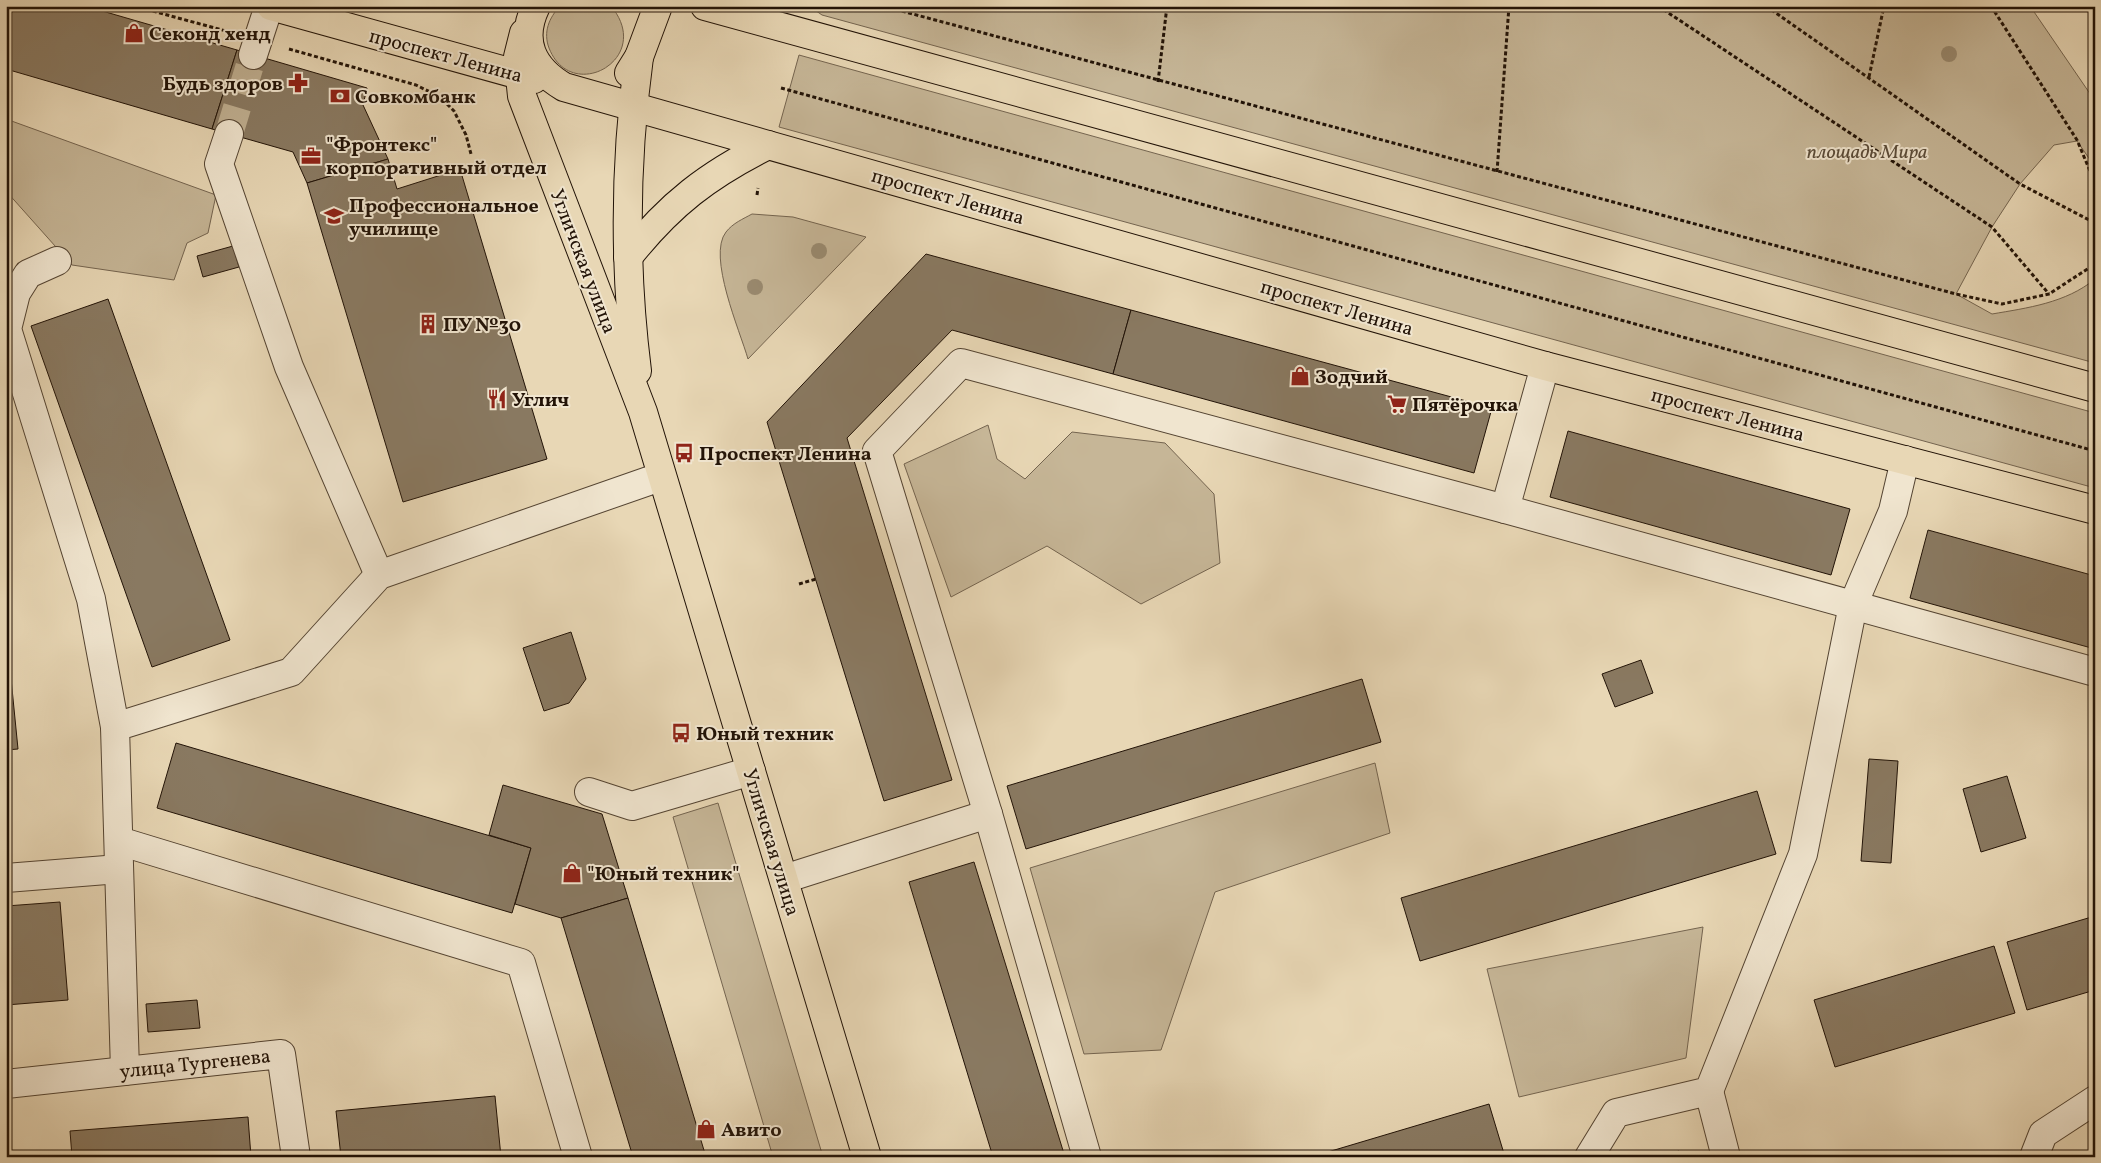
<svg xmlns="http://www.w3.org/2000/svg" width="2101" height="1163" font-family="Vollkorn,serif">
<rect width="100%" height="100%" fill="#e8d7b5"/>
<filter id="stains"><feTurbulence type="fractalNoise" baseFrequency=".004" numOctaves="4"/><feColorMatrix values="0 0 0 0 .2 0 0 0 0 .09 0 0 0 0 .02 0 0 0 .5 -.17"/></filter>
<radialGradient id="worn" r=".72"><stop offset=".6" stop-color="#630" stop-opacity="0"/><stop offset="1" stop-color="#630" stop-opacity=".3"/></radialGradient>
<g fill="#c6b697" stroke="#74644f">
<path d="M560 6H611C655 59 571 105 549 48 543 32 549 18 560 6Z"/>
<path d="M809 6H2030L2095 101V167L2077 141 2054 145 2020 184 1992 227 1956 294 1992 314C2027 308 2066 303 2095 279V363L822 15Z"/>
<polygon points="799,55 2095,413 2095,488 779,127"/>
<polygon points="6,119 216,195 208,233 187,243 174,280 72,265 6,191"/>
<path d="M752 214 793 217 866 237 748 359C740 331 707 256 726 232 733 223 743 219 752 214Z"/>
<polygon points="988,425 997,459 1025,479 1072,432 1165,443 1214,494 1220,563 1141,604 1047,546 951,597 904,464"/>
<polygon points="1375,763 1390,833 1215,892 1161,1050 1084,1054 1030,868"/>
<polygon points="718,803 823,1157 773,1157 673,817"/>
<polygon points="1703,927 1686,1058 1519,1097 1487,969"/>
</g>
<g fill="#897961" stroke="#221307">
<polygon points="6,6 85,6 237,50 212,129 6,69"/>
<polygon points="237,50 367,88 363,105 388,159 307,183 293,152 212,129"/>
<polygon points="388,159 397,189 460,169 547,459 403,502 307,183"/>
<polygon points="233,246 239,267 203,277 197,256"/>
<polygon points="926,254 1131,310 1113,374 952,330 847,438 952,780 884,801 767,422"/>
<polygon points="108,299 230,640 152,667 31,326"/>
<polygon points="1131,310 1492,408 1474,473 1113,374"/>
<polygon points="1568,431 1850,509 1831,575 1550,497"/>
<polygon points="1928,530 2095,576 2095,649 1910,598"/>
<polygon points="6,628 18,749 6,750"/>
<polygon points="571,632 586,679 569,703 544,711 523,648"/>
<polygon points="1641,660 1653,693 1615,707 1602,674"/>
<polygon points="1362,679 1381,742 1026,849 1007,786"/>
<polygon points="176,743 531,848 512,913 157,808"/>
<polygon points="1869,759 1898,761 1891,863 1861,861"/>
<polygon points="2007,776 2026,838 1981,852 1963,789"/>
<polygon points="503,785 602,814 628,898 561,918 515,904 531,848 489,835"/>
<polygon points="1757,791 1776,854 1420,961 1401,898"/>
<polygon points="974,862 1065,1157 993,1157 909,882"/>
<polygon points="628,898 706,1157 633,1157 561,918"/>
<polygon points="60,902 68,1000 6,1005 6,906"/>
<polygon points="2095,916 2095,990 2027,1010 2007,942"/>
<polygon points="1994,946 2015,1013 1835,1067 1814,1000"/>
<polygon points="197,1000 200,1028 148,1032 146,1004"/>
<polygon points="495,1096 501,1157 341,1157 336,1111"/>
<polygon points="1489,1104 1505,1157 1311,1157"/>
<polygon points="248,1117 251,1157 72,1157 70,1131"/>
<polygon points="1679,1151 1681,1157 1658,1157"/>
</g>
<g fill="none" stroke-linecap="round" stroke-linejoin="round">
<polyline stroke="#c0b092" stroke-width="28" stroke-dasharray="28 14" stroke-linecap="butt" points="229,134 253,55"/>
<defs>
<g id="minor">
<polyline points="253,55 269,6"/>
<polyline points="229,134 219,164 289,367 379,575"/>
<polyline points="57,261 28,274 16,293 7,329 91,599 115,727"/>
<polyline points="1505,509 1545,366"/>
<polyline points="589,792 632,806 751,771"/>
<polyline points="119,841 521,963 578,1157"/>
<polyline points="6,878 119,869"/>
<polyline points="784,879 988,814"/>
<polyline points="125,1071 115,727 291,672 379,575 660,477"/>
<polyline points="6,1084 281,1054 296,1157"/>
<polyline points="1709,1091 1726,1157"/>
<polyline points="1087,1157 988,814 877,451 961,363 1505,509 2095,672"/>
<polyline points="1589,1157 1616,1113 1709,1091 1803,854 1853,605 1893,511 1905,460"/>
<polyline points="2034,1157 2043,1134 2095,1100"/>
</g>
<g id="major">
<polyline points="271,6 534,79"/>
<path d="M536 6C519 41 532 68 564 87L1545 366 2095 510"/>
<polyline points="705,6 2095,388"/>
<polyline points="524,33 518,57 522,96 643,412 867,1157"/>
<polyline points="629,73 639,57 658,6"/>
<path d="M628 257C670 204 708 175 768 145"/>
<path d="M637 371C624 268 625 160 639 57"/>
</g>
</defs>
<use href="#minor" stroke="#544432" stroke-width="30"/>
<use href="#major" stroke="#221307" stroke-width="30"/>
<g stroke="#221307" stroke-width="3" stroke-dasharray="4 2.5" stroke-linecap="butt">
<polyline points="134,6 226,31"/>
<polyline points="883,6 1956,294 2002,304 2049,294 2092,266 2095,255"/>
<polyline points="1658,6 1992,227 2049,294"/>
<polyline points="1766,6 2020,184 2095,223"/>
<polyline points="1991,6 2077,140 2095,183"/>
<polyline points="289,49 416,85 440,97 454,111 466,135 471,154"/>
<polyline points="1869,77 1884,6"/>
<polyline points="1158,82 1167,6"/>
<polyline points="781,88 2095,451"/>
<polyline points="1497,172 1509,6"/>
<polyline points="757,195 758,188"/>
<polyline points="799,584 816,579"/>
</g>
<use href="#minor" stroke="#f0e5cf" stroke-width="28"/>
<use href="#major" stroke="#e8d7b5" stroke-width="28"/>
</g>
<g fill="#9a8b71">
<circle cx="1949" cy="54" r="8"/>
<circle cx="819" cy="251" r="8"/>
<circle cx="755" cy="287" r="8"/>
</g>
<defs>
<symbol id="shop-bare" viewBox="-9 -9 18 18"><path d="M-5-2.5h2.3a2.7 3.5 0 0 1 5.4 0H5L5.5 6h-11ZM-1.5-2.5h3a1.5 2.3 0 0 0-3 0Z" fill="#8f2418" stroke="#f0e5cf" stroke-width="2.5" paint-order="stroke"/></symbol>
<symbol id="pharmacy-bare" viewBox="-9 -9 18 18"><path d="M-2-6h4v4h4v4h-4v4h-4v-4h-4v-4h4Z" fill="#8f2418" stroke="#f0e5cf" stroke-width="2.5" paint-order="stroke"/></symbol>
<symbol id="bank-bare" viewBox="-9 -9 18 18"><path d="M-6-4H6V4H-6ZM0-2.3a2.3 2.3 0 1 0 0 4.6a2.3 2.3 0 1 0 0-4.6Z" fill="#8f2418" stroke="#f0e5cf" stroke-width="2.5" paint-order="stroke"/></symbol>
<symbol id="office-bare" viewBox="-9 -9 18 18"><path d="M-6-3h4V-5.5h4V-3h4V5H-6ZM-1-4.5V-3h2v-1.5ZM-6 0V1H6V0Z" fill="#8f2418" stroke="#f0e5cf" stroke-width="2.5" paint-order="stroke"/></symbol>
<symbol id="university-bare" viewBox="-9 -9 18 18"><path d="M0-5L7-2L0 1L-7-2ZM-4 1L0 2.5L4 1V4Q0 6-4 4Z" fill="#8f2418" stroke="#f0e5cf" stroke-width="2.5" paint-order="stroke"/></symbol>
<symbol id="building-bare" viewBox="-9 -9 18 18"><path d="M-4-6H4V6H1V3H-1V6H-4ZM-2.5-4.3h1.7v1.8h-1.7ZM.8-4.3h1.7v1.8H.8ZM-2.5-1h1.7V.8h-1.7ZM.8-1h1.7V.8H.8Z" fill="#8f2418" stroke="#f0e5cf" stroke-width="2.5" paint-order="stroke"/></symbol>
<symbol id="restaurant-bare" viewBox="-9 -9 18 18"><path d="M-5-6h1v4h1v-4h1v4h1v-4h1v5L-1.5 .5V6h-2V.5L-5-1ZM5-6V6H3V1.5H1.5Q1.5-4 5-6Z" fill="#8f2418" stroke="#f0e5cf" stroke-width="2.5" paint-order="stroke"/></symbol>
<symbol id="supermarket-bare" viewBox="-9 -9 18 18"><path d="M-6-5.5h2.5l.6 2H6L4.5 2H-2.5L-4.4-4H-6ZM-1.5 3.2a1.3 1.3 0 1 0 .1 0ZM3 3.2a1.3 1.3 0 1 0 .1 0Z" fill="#8f2418" stroke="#f0e5cf" stroke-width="2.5" paint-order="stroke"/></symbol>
<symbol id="bus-bare" viewBox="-9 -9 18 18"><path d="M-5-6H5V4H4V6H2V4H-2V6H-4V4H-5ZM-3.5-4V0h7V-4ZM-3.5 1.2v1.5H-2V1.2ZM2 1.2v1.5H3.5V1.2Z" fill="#8f2418" stroke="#f0e5cf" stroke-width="2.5" paint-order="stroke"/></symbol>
</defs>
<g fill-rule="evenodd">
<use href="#shop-bare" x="120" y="19" width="28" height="28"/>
<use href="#pharmacy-bare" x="284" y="69" width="28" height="28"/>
<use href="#bank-bare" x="326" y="82" width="28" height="28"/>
<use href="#office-bare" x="297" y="142" width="28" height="28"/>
<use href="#university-bare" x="320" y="202" width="28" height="28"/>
<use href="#building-bare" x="414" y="310" width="28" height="28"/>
<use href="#shop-bare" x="1286" y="362" width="28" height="28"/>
<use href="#restaurant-bare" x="483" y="385" width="28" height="28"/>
<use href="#supermarket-bare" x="1383" y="390" width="28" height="28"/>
<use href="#bus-bare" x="670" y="439" width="28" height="28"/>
<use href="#bus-bare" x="667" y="719" width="28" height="28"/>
<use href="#shop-bare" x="558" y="859" width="28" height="28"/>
<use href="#shop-bare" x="692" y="1115" width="28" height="28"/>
</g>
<g text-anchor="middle" stroke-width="4" stroke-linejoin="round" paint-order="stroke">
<g font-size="20" font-weight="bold" fill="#221307" stroke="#f0e5cf" text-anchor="start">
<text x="149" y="40">Секонд хенд</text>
<text x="283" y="90" text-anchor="end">Будь здоров</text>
<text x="355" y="103">Совкомбанк</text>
<text x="326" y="151">"Фронтекс"<tspan x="326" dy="23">корпоративный отдел</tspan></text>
<text x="349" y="212">Профессиональное<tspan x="349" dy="23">училище</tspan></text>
<text x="443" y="331">ПУ №30</text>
<text x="1315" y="383">Зодчий</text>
<text x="512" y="406">Углич</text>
<text x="1412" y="411">Пятёрочка</text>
<text x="699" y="460">Проспект Ленина</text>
<text x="696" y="740">Юный техник</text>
<text x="587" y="880">"Юный техник"</text>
<text x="721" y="1136">Авито</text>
</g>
<g font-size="20" fill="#221307" stroke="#f0e5cf">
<text transform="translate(446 55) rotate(15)" y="7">проспект Ленина</text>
<text transform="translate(948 196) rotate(16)" y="7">проспект Ленина</text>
<text transform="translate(584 261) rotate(69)" y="7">Угличская улица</text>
<text transform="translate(1337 307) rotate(16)" y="7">проспект Ленина</text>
<text transform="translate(1728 414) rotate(15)" y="7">проспект Ленина</text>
<text transform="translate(772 842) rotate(73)" y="7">Угличская улица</text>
<text transform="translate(195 1063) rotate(-6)" y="7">улица Тургенева</text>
</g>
<g font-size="20" font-style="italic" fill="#5b4c39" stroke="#f0e5cf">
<text x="1867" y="158">площадь Мира</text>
</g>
</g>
<rect width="2101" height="1163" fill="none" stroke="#e8d7b5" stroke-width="25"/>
<rect x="8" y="8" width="2086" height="1148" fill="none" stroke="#221307" stroke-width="2.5"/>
<rect x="12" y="12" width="2076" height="1138" fill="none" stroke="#221307"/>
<rect width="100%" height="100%" filter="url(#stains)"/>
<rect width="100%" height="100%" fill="url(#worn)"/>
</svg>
